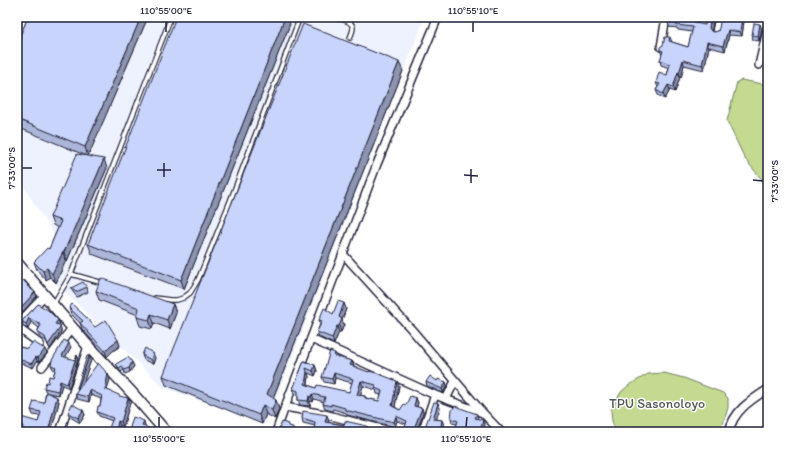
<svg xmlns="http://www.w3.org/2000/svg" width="785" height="449" font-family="Itim,sans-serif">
<rect width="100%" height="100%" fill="#fff"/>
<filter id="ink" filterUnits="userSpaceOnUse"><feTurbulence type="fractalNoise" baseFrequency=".025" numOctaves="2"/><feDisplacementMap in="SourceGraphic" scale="8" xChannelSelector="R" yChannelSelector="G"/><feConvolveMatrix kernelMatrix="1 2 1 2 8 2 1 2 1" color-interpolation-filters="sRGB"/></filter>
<g filter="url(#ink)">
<polygon fill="#eef2fe" points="27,17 425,17 266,424 164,388 46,274 61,246 17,176 17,43"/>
<g fill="#c4da90" stroke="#737e66">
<polygon points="741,80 768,85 768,187 745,159 727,121 737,82"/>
<polygon points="664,373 684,378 723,393 728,398 728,408 723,424 715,432 616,432 612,421 611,410 621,392 629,385 648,374"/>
</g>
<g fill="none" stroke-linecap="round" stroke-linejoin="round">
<defs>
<g id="lane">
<path d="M336 17C341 19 353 21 353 28 353 31 351 35 350 38"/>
<polyline points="71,274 103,283"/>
<polyline points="155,298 170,300 177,300 183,298 190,293 198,280 229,204 300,17"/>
<polyline points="54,303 71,274 171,17"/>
</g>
<g id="street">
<polyline points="716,32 719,17"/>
<polyline points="661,47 666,17"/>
<polyline points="759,65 768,26"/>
<polyline points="343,254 412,330 482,412 501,432"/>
<polyline points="17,285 26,274"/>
<polyline points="17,325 45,295"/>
<polyline points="17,327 40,344"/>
<polyline points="311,339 435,395 480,412"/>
<polyline points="42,367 72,328"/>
<polyline points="446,399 455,381"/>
<polyline points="285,407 324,414 370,426 394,432"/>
<polyline points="60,432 88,346"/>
<polyline points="276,432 285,407 377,164 438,17"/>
<polyline points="422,432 435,395"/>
<path d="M729 432C733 411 751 400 768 389"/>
</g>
<polyline id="secondary" points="17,263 88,346 133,394 166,432"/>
</defs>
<use href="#lane" stroke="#22223b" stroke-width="6"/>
<use href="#street" stroke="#22223b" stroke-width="10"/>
<use href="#secondary" stroke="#22223b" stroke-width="13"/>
<use href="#lane" stroke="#fff" stroke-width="3.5"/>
<use href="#street" stroke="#fff" stroke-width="7"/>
<use href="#secondary" stroke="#fff" stroke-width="10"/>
</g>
<g fill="#acb6d8" stroke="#22223b" fill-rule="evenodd">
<polygon points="28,17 148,17 88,156 107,168 67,261 66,260 56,283 50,277 46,280 37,270 34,262 49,249 58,228 53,225 50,217 87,156 17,127 17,43"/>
<polygon points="696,17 697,22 697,24 705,25 706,17 714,17 712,31 714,32 744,19 744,21 742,36 729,35 725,51 709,47 704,70 684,65 681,78 680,77 675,92 670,90 665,99 658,95 656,90 658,87 656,83 667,75 669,68 661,65 660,60 662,55 660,50 663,45 670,37 672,42 688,47 692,32 678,30 677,28 669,27 668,22"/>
<polygon points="290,24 184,289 92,254 88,244"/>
<polygon points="762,29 759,41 753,40 752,35"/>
<polygon points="403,71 273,398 276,400 279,409 275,419 266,414 262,424 166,385 163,376"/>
<polygon points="87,287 88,292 77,297 73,292 71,288"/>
<polygon points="96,291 173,304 176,313 170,329 154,323 152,329 140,326 137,317 138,315 99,300"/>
<polygon points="344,303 346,309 342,320 344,325 341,332 339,332 334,344 319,337 317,332 320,324 319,320 333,314"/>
<polygon points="38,304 58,320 61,329 61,332 50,349 46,341 39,336 37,332 39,328 31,322 28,329 23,326 22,321"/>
<polygon points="69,308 95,327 118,340 120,346 113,351 107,357 82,329 80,323 71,314"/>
<polygon points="17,346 27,349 47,353 39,362 37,361 33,368 17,361"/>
<polygon points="71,347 65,357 75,360 77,355 78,359 69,388 62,385 59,395 48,393 57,397 59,402 51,432 22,432 22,430 20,425 38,422 40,416 33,415 31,410 44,403 46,392 44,388 53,377 55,370 53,369 51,365"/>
<path d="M335 353 337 357 352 361 354 366 399 386 395 407 400 410 416 398 418 403 417 407 422 408 423 413 417 431 418 432H421L424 430 438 403 440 408 436 419 442 420 444 425 443 432H405L404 430 406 424 397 421 395 427 347 415 346 413 333 409 332 411 325 409 323 404 324 402 314 399 313 402 310 401V406L300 405 298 400V395L295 394 293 389 304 361 315 365 317 371 315 376 308 373 309 377 308 385 316 388 349 392 352 383 335 378 334 384 324 382 322 377ZM363 386 376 390 377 394 381 395 379 401 366 398 365 396 360 395Z"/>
<polygon points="142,355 155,358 153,364 144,360"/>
<polygon points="91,360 83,383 108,374 110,379 107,390 130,403 123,427 120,425 119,432 109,432 112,421 99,416 97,412 100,406 101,399 91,395 89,402 77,399 75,394 78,391 77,388"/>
<polygon points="116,364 134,366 130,372 125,374 124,370 121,372 118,368"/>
<polygon points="437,381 446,382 447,386 443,393 427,386 426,382"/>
<polygon points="83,410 85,415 80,423 70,417 68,413"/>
<polygon points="477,414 478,419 485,425 483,432 454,432 457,424 452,423 451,418"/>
<polygon points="302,418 329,420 328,422 344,425 367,426 369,431 315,426 303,423"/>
</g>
<g fill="#8c94b0" stroke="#22223b">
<polygon points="141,17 148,17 88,157 85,147"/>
<polygon points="285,17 287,17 290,24 184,289 181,280"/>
<polygon points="696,17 697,22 697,28 695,23"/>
<polygon points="711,17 714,17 711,33 709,28"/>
<polygon points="742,17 744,17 744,21 742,36 740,32"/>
<polygon points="760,24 762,29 759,41 758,36"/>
<polygon points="728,30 729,35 725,51 723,46"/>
<polygon points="707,42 709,47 704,70 702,65"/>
<polygon points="683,60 684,65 681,78 679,73"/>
<polygon points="399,62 403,71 271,403 267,394"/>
<polygon points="678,72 680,77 675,92 673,87"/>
<polygon points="668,85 670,90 665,99 663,94"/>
<polygon points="104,159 107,168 67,261 64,252"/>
<polygon points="63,252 66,260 56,283 52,274"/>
<polygon points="47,268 50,277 46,280 43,271"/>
<polygon points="35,292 37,296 17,318 17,312"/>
<polygon points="344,303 346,309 342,320 344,325 341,332 339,326 339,317"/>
<polygon points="173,304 176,313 170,329 167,320"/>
<polygon points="151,314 154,323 152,329 149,320"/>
<polygon points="29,318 31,322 28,329 26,324"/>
<polygon points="58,320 60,324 57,329 55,324"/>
<polygon points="60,325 61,329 61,332 50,349 48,345"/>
<polygon points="337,326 339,332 334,344 332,338"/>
<polygon points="118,340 120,346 113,351 107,357 105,351 111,345"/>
<polygon points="69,343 71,347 64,360 62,356"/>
<polygon points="45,349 47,353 39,362 38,358"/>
<polygon points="153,353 155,358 153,364 151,360"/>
<polygon points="77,355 78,359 69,388 67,384"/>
<polygon points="89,356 91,360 80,393 78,388"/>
<polygon points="36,357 37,361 33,368 31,364"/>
<polygon points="352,361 354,367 350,365"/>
<polygon points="132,362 134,366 130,372 129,368"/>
<polygon points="315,365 317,371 315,376 313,371"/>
<polygon points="307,372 309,377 307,389 305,384"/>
<polygon points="334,373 335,378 334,384 332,379"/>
<polygon points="108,374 110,379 106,393 105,389"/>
<polygon points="60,381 62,385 59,395 58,391"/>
<polygon points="361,381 363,386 359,400 357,395"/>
<polygon points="397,381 399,386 394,411 392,406"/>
<polygon points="446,382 447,386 443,393 442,389"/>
<polygon points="90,390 91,395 89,402 88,397"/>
<polygon points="312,394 314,399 313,402 311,397"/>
<polygon points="309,396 310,401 310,406 308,401"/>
<polygon points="57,397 59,402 51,432 48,432"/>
<polygon points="128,398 130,403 123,427 121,422"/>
<polygon points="416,398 418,403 415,411 414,406"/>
<polygon points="276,400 279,409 275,419 272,410"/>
<polygon points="438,403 440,408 435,424 433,419"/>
<polygon points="263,405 266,414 262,424 259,415"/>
<polygon points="422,408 423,413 417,432 415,426"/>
<polygon points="83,410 85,415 80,423 78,418"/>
<polygon points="327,415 329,420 327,427 325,422"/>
<polygon points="396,416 397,421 395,427 394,422"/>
<polygon points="442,420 444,425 443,432 440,432"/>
<polygon points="483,420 485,425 483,432 480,432"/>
<polygon points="118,421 120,425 119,432 116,432"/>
<polygon points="144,421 145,425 144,430 142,425"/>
<polygon points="367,426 369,431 369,432 366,432"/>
</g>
<g fill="#c8d4fb" stroke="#22223b" fill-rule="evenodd">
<polygon points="28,17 141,17 85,147 17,119 17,43"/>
<polygon points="176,17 285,17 181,280 88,244"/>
<polygon points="668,17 696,17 695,23 705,25 706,17 711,17 709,28 711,31 714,32 718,31 719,28 721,17 742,17 740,32 728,30 723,46 707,42 702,65 683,60 679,73 678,72 673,87 668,85 663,94 656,90 660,84 656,83 659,72 667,75 670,64 660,60 663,51 660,50 660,47 663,45 665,37 670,37 669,41 688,47 693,27 676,25 677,23 668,22"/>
<polygon points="754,23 760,24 758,36 752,35"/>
<polygon points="303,24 399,62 267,394 276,400 272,410 263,405 259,415 163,376"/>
<polygon points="77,154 104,159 64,252 63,252 52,274 47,268 43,271 34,262 47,248 49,249 61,221 50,217"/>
<polygon points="101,278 173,304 167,320 151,314 149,320 137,317 139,308 96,291"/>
<polygon points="23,280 28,285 27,286 35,292 17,312 17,285"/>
<polygon points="83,282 87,287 76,292 71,288"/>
<polygon points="338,301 344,303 339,317 342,319 339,326 337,326 332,338 317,332 322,321 319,320 324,308 333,314"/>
<polygon points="38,304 48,310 58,320 55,324 60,325 60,328 48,345 45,337 37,332 41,325 29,318 26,324 22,321"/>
<polygon points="72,304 86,317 95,327 106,320 118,340 111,345 105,351 80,323 83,321 69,308"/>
<polygon points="64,340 69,343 62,356 75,360 77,355 67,384 60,381 58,391 44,388 46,382 48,383 49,376 53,377 56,367 51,365 52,360"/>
<polygon points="33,342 45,349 38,358 36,357 31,364 17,358 17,346 27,349"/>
<polygon points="145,348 153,353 151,360 142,355"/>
<path d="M330 351 335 353 334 356 352 361 350 365 369 372V371L377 373 397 381 392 406 400 410 404 404 406 405 410 396 416 398 414 406 422 408 415 426 416 430 418 432H421L424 430 434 402 438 403 433 419 442 420 440 432H415L404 430 407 421 396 416 394 422 369 416 345 410V408L331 404V406L323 404 325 397 312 394 311 397 309 396 308 401 298 400V391L293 389 304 361 315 365 313 371 306 368 307 372 305 384 316 388 317 385 349 392 353 379 334 373 332 379 322 377ZM361 381 376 385 375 388 382 391 379 401 365 398V396L357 395Z"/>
<polygon points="87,356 89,356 78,388 77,388"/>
<polygon points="128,357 132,362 129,368 124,370 122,366 119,368 116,364"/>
<polygon points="98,363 108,374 105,389 119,395 119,396 128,398 121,422 118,421 116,432 109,432 110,425 113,418 97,412 98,406 100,406 102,396 90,390 88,397 75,394"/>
<polygon points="430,376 437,381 438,379 446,382 442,389 426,382"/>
<polygon points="46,392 57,397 48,432 22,432 23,426 20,425 21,417 38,422 41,412 31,410 34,401 44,403"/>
<polygon points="72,404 83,410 78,418 68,413"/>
<polygon points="455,406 477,414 475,418 483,420 480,432 454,432 458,421 451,418 452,410"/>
<polygon points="303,411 327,415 325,422 344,425 345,421 367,426 366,432 314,432 315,422 302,418"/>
<polygon points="133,417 144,421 142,425 157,432 131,432 129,431"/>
<polygon points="282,422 288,424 288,426 293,427 293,432 306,432 275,432 277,431 279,429"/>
<polygon points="379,429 391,432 378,432"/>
<polygon points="60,431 66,431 69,432 60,432"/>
</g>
</g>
<path fill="none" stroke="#22223b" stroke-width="1.5" d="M166 32V22M473 32V22M22 168H32M157 170H171M464 175 478 176M164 177V163M753 180 763 181M471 183V169M159 427V417M466 427 467 417"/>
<g text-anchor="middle" stroke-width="3" stroke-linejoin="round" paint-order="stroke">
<g font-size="14" fill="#535954" stroke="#fff">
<text x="657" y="408">TPU Sasonoloyo</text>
</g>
</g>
<rect width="785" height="449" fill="none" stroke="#fff" stroke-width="44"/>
<rect x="22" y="22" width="741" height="405" fill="none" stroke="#22223b" stroke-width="1.5"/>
<g font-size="10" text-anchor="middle" fill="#22223b">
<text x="166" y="14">110°55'00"E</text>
<text x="473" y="14">110°55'10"E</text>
<text transform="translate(11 168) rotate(-90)" y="4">7°33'00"S</text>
<text transform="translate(774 181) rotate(-90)" y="4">7°33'00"S</text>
<text x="159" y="442">110°55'00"E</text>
<text x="466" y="442">110°55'10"E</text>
</g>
</svg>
